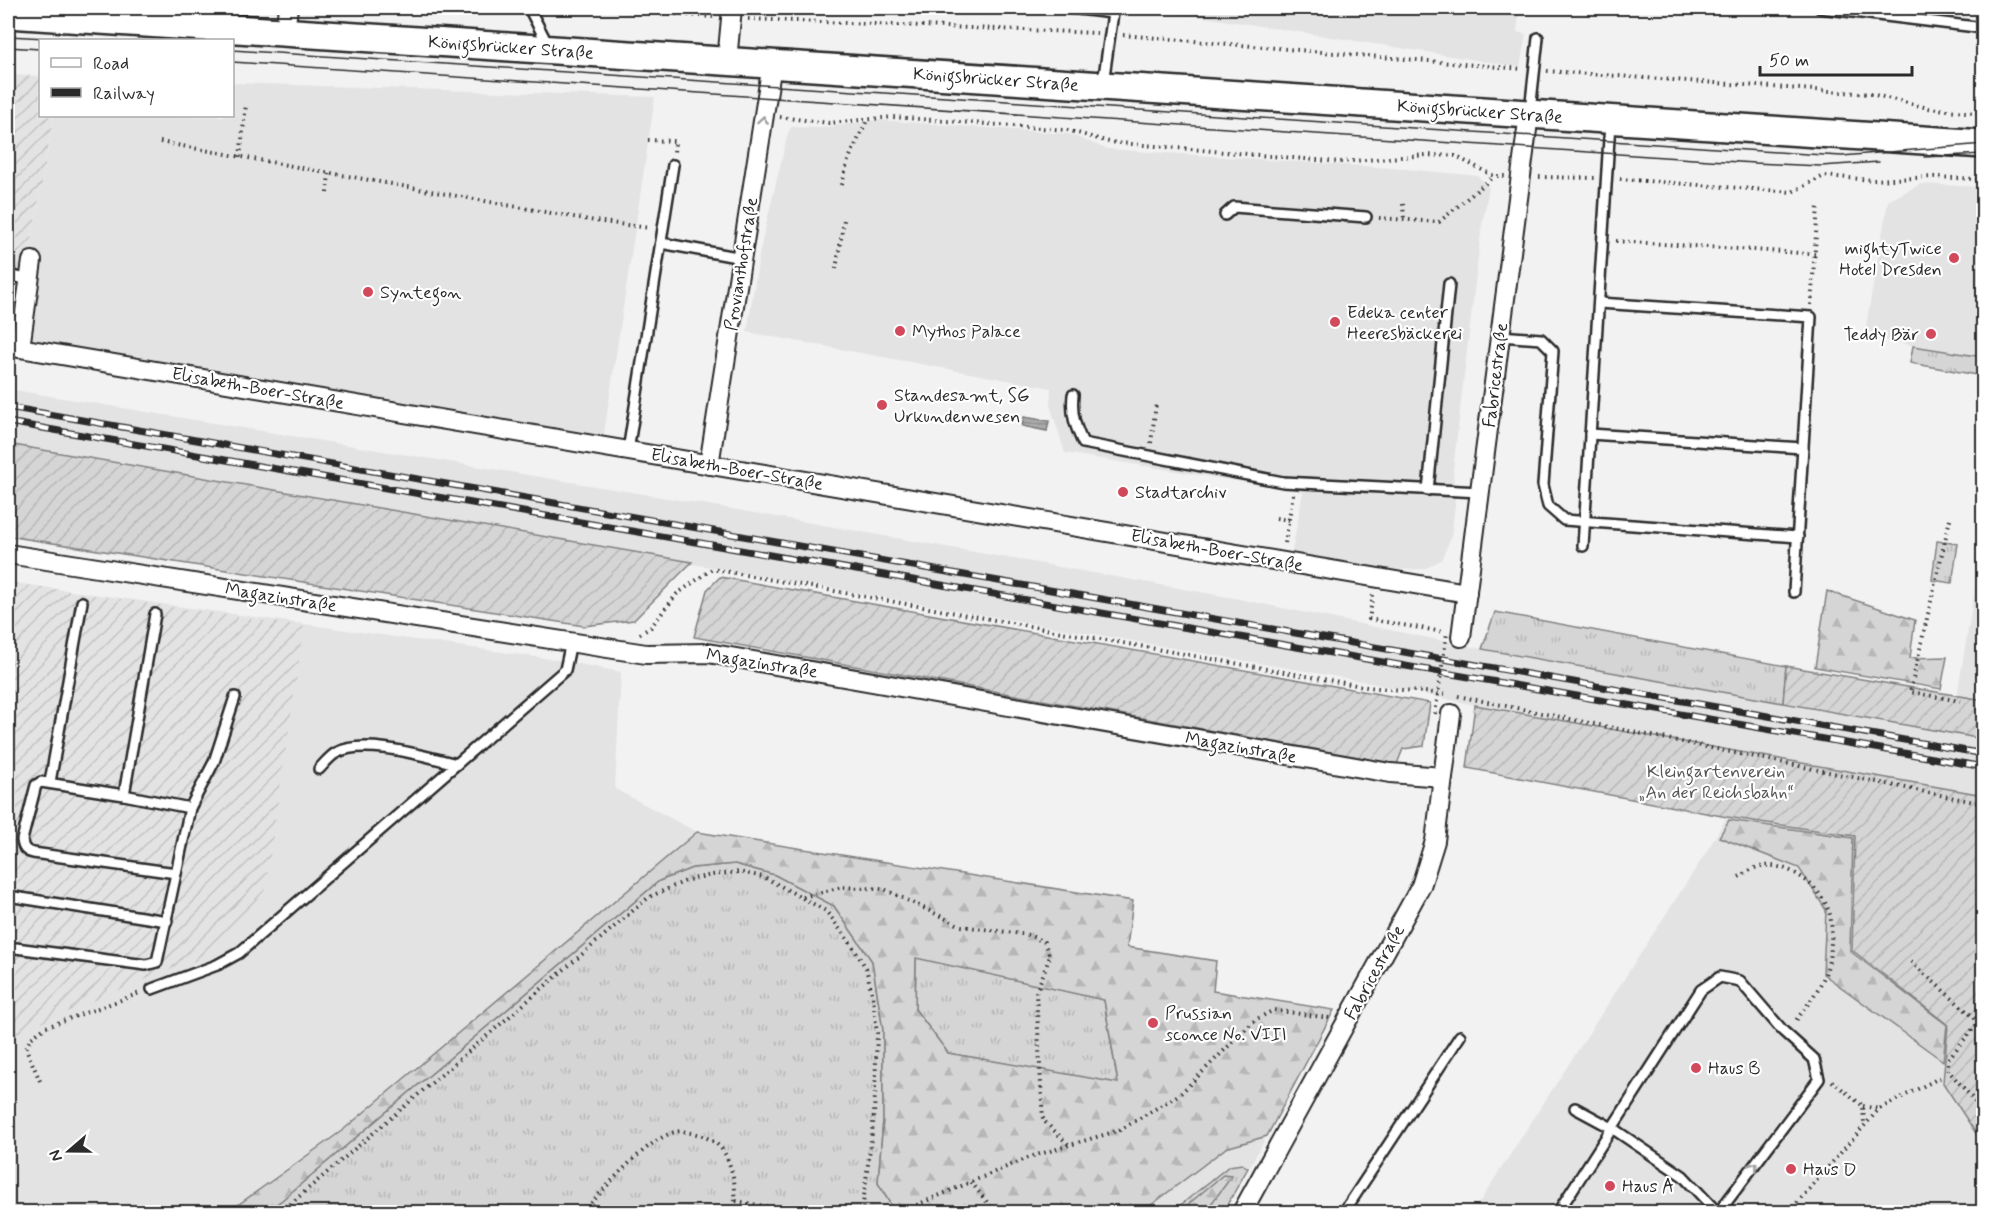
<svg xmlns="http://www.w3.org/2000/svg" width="1991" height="1220" font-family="Mynerve,sans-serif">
<defs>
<pattern id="industrial-furrows" width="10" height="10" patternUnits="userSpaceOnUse" patternTransform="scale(1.5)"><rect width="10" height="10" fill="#e3e3e3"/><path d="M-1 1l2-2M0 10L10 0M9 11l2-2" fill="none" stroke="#c3c3c3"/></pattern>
<pattern id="grass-tufts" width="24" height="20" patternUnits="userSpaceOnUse" patternTransform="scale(1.5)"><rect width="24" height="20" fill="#d5d5d5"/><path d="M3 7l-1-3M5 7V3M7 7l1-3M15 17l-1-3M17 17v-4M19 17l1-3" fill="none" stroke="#b7b7b7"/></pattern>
<pattern id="forest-firs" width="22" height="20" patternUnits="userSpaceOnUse" patternTransform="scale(1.5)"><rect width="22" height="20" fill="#d5d5d5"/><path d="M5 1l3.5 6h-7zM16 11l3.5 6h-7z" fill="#b7b7b7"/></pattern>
<pattern id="garden-furrows" width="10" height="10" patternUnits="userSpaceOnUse" patternTransform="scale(1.5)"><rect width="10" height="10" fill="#d5d5d5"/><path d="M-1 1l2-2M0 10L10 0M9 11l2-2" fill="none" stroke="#b7b7b7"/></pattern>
<pattern id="water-rules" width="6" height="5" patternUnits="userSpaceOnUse" patternTransform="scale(1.5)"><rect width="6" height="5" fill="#ababab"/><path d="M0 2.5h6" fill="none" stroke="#8b8b8b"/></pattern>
</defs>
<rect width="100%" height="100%" fill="#f2f2f2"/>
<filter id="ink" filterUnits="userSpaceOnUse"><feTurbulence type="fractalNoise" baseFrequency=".0167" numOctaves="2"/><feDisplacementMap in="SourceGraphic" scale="12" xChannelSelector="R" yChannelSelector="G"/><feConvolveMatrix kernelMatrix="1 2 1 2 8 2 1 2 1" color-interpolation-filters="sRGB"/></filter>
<g filter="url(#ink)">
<g fill="#e3e3e3">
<polygon points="1147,8 1520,8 1517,32 1526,34 1520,67"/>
<polygon points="233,83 655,97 602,447 12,347 54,116 232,116"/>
<polygon points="879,120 1069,134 1107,149 1407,169 1478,176 1489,187 1481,232 1453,470 1455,505 1451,537 1441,560 1424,569 1387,570 1291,557 1303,492 1065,453 1050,405 1051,388 747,332 760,250 788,133 791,127 821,128"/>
<polygon points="1921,184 1983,187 1983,357 1864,337 1888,201"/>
<polygon points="8,389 698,503 1234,598 1482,649 1983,739 1983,795 1475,705 1361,681 8,444"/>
<polygon points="1983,539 1983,700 1957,696"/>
<polygon points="8,582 558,660 621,672 615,789 697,832 343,1130 228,1212 8,1212"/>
<polygon points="1727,817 1855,836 1852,950 1949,1025 1943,1083 1983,1144 1983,1212 1473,1212 1707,851"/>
<polygon points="1267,1136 1224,1212 1142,1212 1226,1148"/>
</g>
<g fill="url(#industrial-furrows)">
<polygon points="8,75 40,76 40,116 54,116 12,347 8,346"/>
<polygon points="8,582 304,627 265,890 212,955 173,968 21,1031 8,1044"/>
</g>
<g fill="url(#grass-tufts)" stroke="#808080" stroke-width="1.5">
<polygon points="1913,346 1983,357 1983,376 1910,363"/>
<polygon points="1937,541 1958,544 1952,583 1932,580"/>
<polygon points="1495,612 1786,666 1783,703 1482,649"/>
<polygon points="735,864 775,875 834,906 872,961 883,1030 883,1120 878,1183 895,1212 265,1212 282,1200 659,881 692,868"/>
<polygon points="916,957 1104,1000 1118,1084 948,1053 915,1009"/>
<polygon points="1242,1164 1248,1168 1223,1212 1172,1212 1229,1166"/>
</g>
<g fill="url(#forest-firs)" stroke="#808080" stroke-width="1.5" fill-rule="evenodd">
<polygon points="1827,591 1915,620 1910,658 1947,657 1941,689 1815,667"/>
<polygon points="1729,820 1853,838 1850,951 1947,1025 1943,1061 1823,974 1826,910 1799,868 1719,837"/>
<path d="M697 832 1133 901 1127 947 1216 961 1213 991 1334 1010 1267 1136 1226 1148 1142 1212H895L878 1183 883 1120V1030L872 961 834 906 775 875 735 864 692 868 659 881 282 1200 265 1212H228L343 1130ZM916 958 1104 1000 1118 1083 948 1053 915 1009Z"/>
<polygon points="1223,1175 1232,1176 1205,1212 1179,1212"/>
</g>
<g fill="url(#garden-furrows)" stroke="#808080" stroke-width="1.5">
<polygon points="8,444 692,562 634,620 584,626 8,536"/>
<polygon points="720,577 1430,703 1424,746 1403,749 1397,764 694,637 707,590"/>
<polygon points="1786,666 1983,700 1983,739 1783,703"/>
<polygon points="1475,705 1983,795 1983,1144 1943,1083 1948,1025 1852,950 1855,836 1727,817 1467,768"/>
</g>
<polygon fill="url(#water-rules)" stroke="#787878" stroke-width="1.5" points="1024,417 1049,421 1047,431 1022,426"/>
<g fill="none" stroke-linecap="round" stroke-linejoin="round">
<defs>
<g id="lane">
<polyline points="529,8 548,45"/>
<polyline points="1069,8 1113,13 1103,83"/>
<polyline points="1820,8 1984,28"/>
<polyline points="1530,111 1538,38"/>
<polyline points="1225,215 1234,207 1366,217"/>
<polyline points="661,243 742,258"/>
<polyline points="8,275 30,280"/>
<polyline points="1599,303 1811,317 1794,592"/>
<polyline points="1500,336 1541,339 1553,351 1543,485 1548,506 1564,520 1798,537"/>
<path d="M1073 395C1071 414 1075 426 1083 443L1283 482 1480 492"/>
<polyline points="1590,434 1803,448"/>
<polyline points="628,451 673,165"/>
<polyline points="1428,490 1449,284"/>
<polyline points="1583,546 1610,123"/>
<path d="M319 769C324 764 330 756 336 753 364 737 427 757 457 764"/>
<polyline points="50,782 82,602"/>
<polyline points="124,795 155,614"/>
<path d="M176 873 33 853C25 851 23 848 22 840L36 785 41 782 124 795 190 808"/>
<polyline points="8,896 167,921"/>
<polyline points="8,947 146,965 157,962 190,808 214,762 235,697"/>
<polyline points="152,989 217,965 239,953 565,670 571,642"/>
<polyline points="1575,1108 1612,1128 1683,1176 1717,1212"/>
<polyline points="1344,1212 1460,1036"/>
<polyline points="1558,1212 1701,990 1720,977 1740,981 1783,1031 1814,1059 1819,1079 1719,1212"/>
</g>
<g id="street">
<polyline points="285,32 288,8"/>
<polyline points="727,61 732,8"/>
<polyline points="8,346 1467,593"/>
<polyline points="20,348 32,261"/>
<polyline points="709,465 772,64"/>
<polyline points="8,554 646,654 708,653 1390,773 1443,777"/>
<polyline points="1461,637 1529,114"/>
<polyline points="1242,1212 1421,886 1435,841 1451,714"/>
</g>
<polyline id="primary" points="8,14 1984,144"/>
</defs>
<use href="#lane" stroke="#2b2b2b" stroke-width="14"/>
<use href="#street" stroke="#2b2b2b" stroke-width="22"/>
<use href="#primary" stroke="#2b2b2b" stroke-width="32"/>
<g stroke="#2b2b2b" stroke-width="4" stroke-dasharray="1.5 4.5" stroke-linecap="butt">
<polyline points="598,8 713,17"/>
<polyline points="748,19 1097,33"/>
<polyline points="1123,35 1522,69"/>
<polyline points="1547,71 1871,94 1928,108 1984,114"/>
<polyline points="780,117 829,123 893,117 1067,130 1109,142 1340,162 1426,155 1455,156 1494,176 1505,176"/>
<polyline points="648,140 675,141 674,153"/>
<polyline points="160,142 595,221 650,228"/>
<polyline points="240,157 246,104"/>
<polyline points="1539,177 1595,178"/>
<polyline points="1620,179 1792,192 1824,176 1873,180 1934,177 1977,179"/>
<polyline points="842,185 847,163 867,120"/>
<polyline points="327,193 329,173"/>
<polyline points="1403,204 1404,219"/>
<polyline points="1379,218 1439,222 1494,176"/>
<polyline points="1616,241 1815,254"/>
<polyline points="836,269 844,220"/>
<polyline points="1811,305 1818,206"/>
<polyline points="1151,443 1156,404"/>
<polyline points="1276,518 1289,520"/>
<polyline points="1950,519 1910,692 1960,701"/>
<polyline points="1285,543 1293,494"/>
<polyline points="1373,595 1369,619 1443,632"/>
<polyline points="640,634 651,627 677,594 712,569 1367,687 1448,694"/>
<polyline points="1458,696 1984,804"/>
<path d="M1739 877C1745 874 1752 868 1759 867 1786 860 1819 885 1828 909 1834 923 1831 945 1829 960 1825 984 1808 1004 1794 1023"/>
<polyline points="803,897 842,887 884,889 961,926 1029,935 1044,942 1050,956 1036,993 1043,1120 1068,1144"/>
<polyline points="1911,962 1979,1022"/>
<polyline points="1984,1016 1948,1059 1948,1070 1984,1112"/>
<polyline points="40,1081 26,1049 31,1038 46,1027 140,993"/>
<polyline points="1832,1081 1863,1106 1864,1125"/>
<polyline points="1863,1106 1879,1109"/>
<polyline points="971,1182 990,1206 991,1212"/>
<polyline points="736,1201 798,1212"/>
<polyline points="281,1212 649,897 688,880 712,875 739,872 764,877 826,911 851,944 866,968 873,998 877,1033 874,1116 862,1212"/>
<path d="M583 1212C603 1191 652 1131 682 1131 686 1132 691 1133 696 1134 707 1137 719 1143 725 1154 734 1172 738 1193 733 1212"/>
<polyline points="900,1212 1030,1157 1120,1130 1180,1094 1255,1020 1274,1010 1329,1018"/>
<polyline points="1789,1212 1879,1109 1941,1077"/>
</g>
<use href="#lane" stroke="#fff" stroke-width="9"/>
<use href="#street" stroke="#fff" stroke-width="18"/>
<use href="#primary" stroke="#fff" stroke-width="27"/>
<g stroke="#2b2b2b" stroke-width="1.5">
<polyline points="8,36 84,40"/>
<polyline points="8,47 40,49"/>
<polyline points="232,50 1807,154 1842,156 1984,144"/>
<polyline points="232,62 1754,163 1821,166 1879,162"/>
<polyline points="1924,157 1984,154"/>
</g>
<defs>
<g id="rail">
<polyline points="8,407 1984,754"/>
<polyline points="8,422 1984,767"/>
</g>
</defs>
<use href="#rail" stroke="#2b2b2b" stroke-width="7"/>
<use href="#rail" stroke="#fff" stroke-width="4.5" stroke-dasharray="14" stroke-linecap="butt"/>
<polyline stroke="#2b2b2b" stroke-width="4" stroke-dasharray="1.5 4.5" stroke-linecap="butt" points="1435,714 1447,633"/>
</g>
<defs><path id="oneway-chevron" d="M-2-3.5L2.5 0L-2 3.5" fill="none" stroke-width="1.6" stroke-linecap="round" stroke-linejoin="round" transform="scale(1.5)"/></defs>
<g stroke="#a0a0a0">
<use href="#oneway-chevron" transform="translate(763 120) rotate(-81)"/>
<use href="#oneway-chevron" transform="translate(1754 1166) rotate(-53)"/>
</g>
</g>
<g fill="#d1495b" stroke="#fff" stroke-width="2">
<circle cx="1954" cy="258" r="6"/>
<circle cx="368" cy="292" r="6"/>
<circle cx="1335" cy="322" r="6"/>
<circle cx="900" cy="331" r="6"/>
<circle cx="1931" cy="334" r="6"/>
<circle cx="882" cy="405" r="6"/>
<circle cx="1123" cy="492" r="6"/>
<circle cx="1153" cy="1023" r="6"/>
<circle cx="1696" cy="1068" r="6"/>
<circle cx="1791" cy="1169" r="6"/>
<circle cx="1610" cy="1186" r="6"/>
</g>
<g text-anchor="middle" stroke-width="4.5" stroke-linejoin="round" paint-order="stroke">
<g font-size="18" fill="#2b2b2b" stroke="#fff">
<text transform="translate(511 47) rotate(4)" y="6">Königsbrücker Straße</text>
<text transform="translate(996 79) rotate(4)" y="6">Königsbrücker Straße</text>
<text transform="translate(1480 111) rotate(4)" y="6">Königsbrücker Straße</text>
<text transform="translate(741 264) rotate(-81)" y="6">Provianthofstraße</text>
<text transform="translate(1495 375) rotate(-83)" y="6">Fabricestraße</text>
<text transform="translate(258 388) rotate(10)" y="6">Elisabeth-Boer-Straße</text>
<text transform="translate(737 469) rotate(10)" y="6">Elisabeth-Boer-Straße</text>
<text transform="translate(1217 550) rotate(10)" y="6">Elisabeth-Boer-Straße</text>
<text transform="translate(281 597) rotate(9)" y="6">Magazinstraße</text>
<text transform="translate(762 663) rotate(9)" y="6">Magazinstraße</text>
<text transform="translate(1241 747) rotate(10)" y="6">Magazinstraße</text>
<text transform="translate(1374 972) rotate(-61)" y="6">Fabricestraße</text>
</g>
<g font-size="18" fill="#2b2b2b" stroke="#fff" text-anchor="start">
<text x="1942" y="254" text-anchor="end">mightyTwice<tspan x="1942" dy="21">Hotel Dresden</tspan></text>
<text x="380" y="298">Syntegon</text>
<text x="1347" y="318">Edeka center<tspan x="1347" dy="21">Heeresbäckerei</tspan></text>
<text x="912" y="337">Mythos Palace</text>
<text x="1919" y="340" text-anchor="end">Teddy Bär</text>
<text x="894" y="401">Standesamt, SG<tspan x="894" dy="21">Urkundenwesen</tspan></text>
<text x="1135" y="498">Stadtarchiv</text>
<text x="1165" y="1019">Prussian<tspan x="1165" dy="21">sconce No. VIII</tspan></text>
<text x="1708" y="1074">Haus B</text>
<text x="1803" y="1175">Haus D</text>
<text x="1622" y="1192">Haus A</text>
</g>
<g font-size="18" fill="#565656" stroke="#fff">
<text x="1716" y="777">Kleingartenverein<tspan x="1716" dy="21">„An der Reichsbahn“</tspan></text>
</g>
</g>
<rect width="1991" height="1220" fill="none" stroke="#fff" stroke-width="30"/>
<rect x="15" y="15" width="1961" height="1190" fill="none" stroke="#2b2b2b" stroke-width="2" filter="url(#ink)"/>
<rect x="39" y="39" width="195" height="78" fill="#ffffff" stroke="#aaaaaa" stroke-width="1.5"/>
<rect x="51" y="58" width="30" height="9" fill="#ffffff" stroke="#aaaaaa" stroke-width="1.5"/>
<text x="93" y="69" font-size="18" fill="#2b2b2b">Road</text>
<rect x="51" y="88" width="30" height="9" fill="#2b2b2b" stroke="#aaaaaa" stroke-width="1.5"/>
<text x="93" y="99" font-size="18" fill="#2b2b2b">Railway</text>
<g transform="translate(69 1151) rotate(250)" stroke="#ffffff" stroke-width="4.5" paint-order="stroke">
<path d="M0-4.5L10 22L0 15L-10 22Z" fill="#2b2b2b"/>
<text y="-9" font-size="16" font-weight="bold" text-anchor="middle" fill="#2b2b2b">N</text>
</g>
<path d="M1760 66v9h152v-9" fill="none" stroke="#2b2b2b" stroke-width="3"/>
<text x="1769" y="66" font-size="18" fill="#2b2b2b" stroke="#ffffff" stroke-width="4.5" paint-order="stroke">50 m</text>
</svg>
